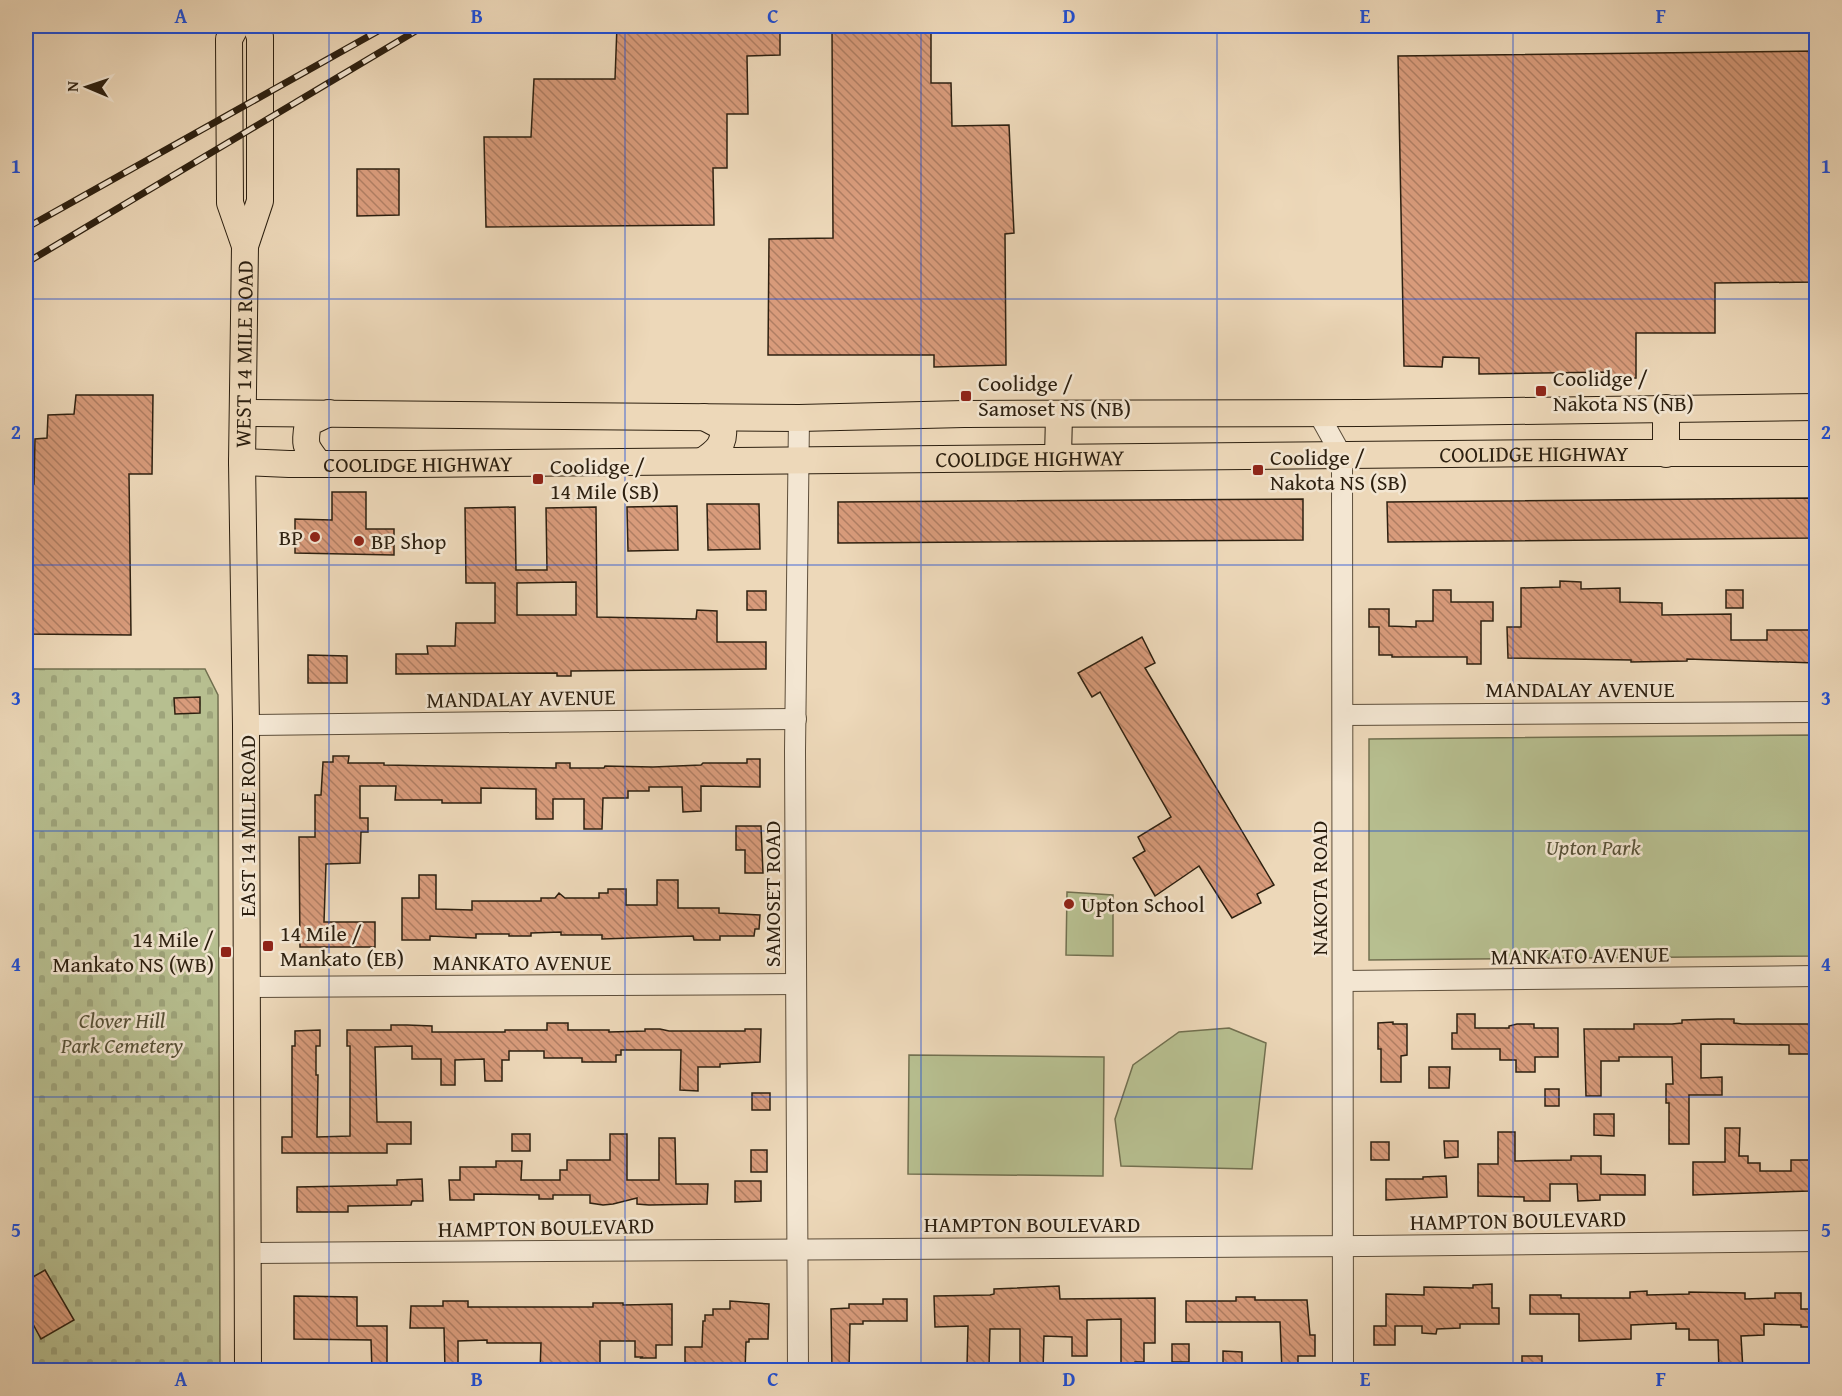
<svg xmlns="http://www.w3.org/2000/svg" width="1842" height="1396" font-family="'Gentium Book Plus',serif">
<defs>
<pattern id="cemetery-stones" width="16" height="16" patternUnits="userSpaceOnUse" patternTransform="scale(1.5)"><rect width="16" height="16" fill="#b7bf90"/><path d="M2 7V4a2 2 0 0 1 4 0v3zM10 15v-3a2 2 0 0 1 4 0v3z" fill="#9ea47b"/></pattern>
<pattern id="building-back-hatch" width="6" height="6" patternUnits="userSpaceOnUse" patternTransform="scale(1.5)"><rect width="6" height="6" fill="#d89b7b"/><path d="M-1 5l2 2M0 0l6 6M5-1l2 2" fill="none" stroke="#b07e63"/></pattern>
</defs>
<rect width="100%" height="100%" fill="#edd8b9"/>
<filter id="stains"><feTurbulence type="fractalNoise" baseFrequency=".00333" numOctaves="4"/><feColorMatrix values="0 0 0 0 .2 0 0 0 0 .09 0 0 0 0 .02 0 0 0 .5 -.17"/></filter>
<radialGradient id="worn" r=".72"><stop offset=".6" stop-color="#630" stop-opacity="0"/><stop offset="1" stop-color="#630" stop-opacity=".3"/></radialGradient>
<g fill="#b7bf90" stroke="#727050" stroke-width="1.5">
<polygon points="1816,735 1816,956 1369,960 1369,739"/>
<polygon points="1067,892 1113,895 1113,956 1066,955"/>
<polygon points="1229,1028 1266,1043 1252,1169 1121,1166 1115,1119 1133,1065 1179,1032"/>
<polygon points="909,1055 1104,1057 1103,1176 908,1174"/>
</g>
<polygon fill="url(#cemetery-stones)" stroke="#727050" stroke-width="1.5" points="26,669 205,669 218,695 220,1370 26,1370"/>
<g fill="url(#building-back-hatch)" stroke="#2d2010" stroke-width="1.5" fill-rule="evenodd">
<polygon points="617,26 780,26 780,55 747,56 748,114 727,114 727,168 713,168 714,225 486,227 484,137 531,137 534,79 615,79"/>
<polygon points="832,26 931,26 931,83 951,83 952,126 1009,125 1014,233 1005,234 1006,365 934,367 934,355 768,355 769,239 833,238"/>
<polygon points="1816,51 1816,282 1715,283 1715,333 1636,333 1636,378 1610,379 1610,372 1479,374 1479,358 1443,357 1442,367 1404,366 1398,56"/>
<polygon points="357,169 399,169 399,215 357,216"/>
<polygon points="76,395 153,395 152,474 129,474 131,635 26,634 26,484 34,484 35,439 47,438 48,415 74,414"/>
<polygon points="332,492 366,492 366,529 394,529 394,555 295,553 295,519 332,520"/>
<polygon points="1816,498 1816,538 1388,542 1387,502"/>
<polygon points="1303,499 1303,540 838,543 838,502"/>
<polygon points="707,504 759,504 760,549 708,550"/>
<polygon points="677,506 678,550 628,551 627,507"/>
<path d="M515 507 516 570H547L546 508 596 507 597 617 696 619 697 610 717 611V642H766V669L571 671V676H557V673L396 674V654H428L427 646H455L456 623H495V583H466L465 508ZM576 582V615H517V583Z"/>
<polygon points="1560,581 1581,582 1581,589 1620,588 1620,602 1662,603 1662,615 1731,614 1731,640 1767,640 1767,630 1816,630 1816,663 1687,659 1687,661 1631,662 1631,660 1508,658 1507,627 1521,627 1521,588 1560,587"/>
<polygon points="1433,590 1451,590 1451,602 1493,602 1493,621 1481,621 1481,664 1467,664 1467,657 1392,657 1392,655 1379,655 1379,627 1369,627 1369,609 1389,609 1389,626 1416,627 1416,621 1433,621"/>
<rect x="1726" y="590" width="17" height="18"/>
<rect x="747" y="591" width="19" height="19"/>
<polygon points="1142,637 1155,663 1145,668 1274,885 1257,894 1261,903 1232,918 1199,866 1155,896 1133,858 1145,851 1138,837 1171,817 1100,692 1092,697 1078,673"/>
<polygon points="308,655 347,656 347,683 308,683"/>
<polygon points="200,697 200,713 175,714 174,698"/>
<polygon points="333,756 349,756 348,763 384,763 384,765 556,768 556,763 570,763 570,768 604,768 605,766 653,767 701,765 703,763 747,763 747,759 760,759 760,787 701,786 701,811 683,812 682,787 649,787 649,791 628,791 628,798 603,798 602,829 584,829 584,799 553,799 553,819 536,819 536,789 481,788 481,803 442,803 442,800 395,800 396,786 360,786 360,818 368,818 368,832 361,832 360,863 326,864 324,922 375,922 375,947 300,947 299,837 315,837 315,795 321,795 323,762 333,762"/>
<polygon points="736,826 761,826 763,873 745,873 745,850 736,850"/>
<polygon points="419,875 436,875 436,909 472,910 472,901 541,901 541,898 555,898 559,893 565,898 599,898 599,893 608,893 608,889 626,889 626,905 657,905 657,880 678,880 678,908 719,908 719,913 760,915 759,929 755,929 754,936 720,936 720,940 694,940 693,936 602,939 602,935 561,935 561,932 531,933 531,936 509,936 509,934 476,934 476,938 430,936 430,940 402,940 402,898 419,898"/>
<polygon points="1457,1014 1475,1014 1475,1028 1509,1028 1509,1026 1517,1024 1534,1024 1534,1028 1558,1028 1558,1057 1535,1057 1535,1072 1516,1072 1516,1060 1500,1060 1500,1049 1452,1049 1452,1033 1457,1033"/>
<polygon points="1718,1019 1734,1019 1734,1023 1742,1024 1816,1024 1816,1054 1789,1054 1789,1045 1701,1044 1701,1078 1722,1077 1722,1095 1689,1095 1689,1144 1669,1144 1669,1103 1666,1103 1666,1084 1673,1084 1672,1057 1619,1057 1619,1061 1601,1061 1601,1096 1586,1096 1584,1029 1634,1029 1634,1024 1672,1024 1682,1023 1682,1020"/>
<polygon points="1393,1022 1393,1024 1407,1024 1407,1055 1401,1056 1401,1082 1381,1082 1381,1049 1378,1049 1378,1023"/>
<polygon points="547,1023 568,1023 568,1030 609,1030 609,1032 645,1031 645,1029 660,1029 669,1031 745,1031 745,1029 761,1029 760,1062 720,1064 720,1067 698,1067 698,1091 680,1090 681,1050 621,1050 621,1055 616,1055 616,1062 582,1062 582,1058 544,1058 544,1051 509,1051 509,1060 502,1060 502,1081 485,1081 484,1059 455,1060 455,1085 441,1085 441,1059 412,1059 412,1046 375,1047 377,1122 411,1122 411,1144 387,1144 387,1153 282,1153 282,1137 292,1137 292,1046 295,1046 295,1031 320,1030 320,1046 316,1046 316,1075 318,1075 317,1137 350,1136 350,1046 347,1046 347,1030 391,1030 391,1025 407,1025 432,1026 432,1032 505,1032 505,1030 547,1030"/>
<polygon points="1429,1067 1450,1067 1449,1088 1429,1088"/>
<rect x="1545" y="1089" width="14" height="17"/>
<rect x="752" y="1093" width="18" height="17"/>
<polygon points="1594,1114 1614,1114 1614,1136 1594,1135"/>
<polygon points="1725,1128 1740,1128 1739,1156 1748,1156 1748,1163 1760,1163 1760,1171 1791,1171 1791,1160 1809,1160 1809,1191 1693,1195 1693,1162 1725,1162"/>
<polygon points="1498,1132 1515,1132 1515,1161 1571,1160 1571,1156 1601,1156 1601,1174 1645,1175 1645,1195 1600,1195 1600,1200 1578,1201 1577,1184 1550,1184 1550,1201 1524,1201 1524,1197 1478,1196 1478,1164 1498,1164"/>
<rect x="512" y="1134" width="18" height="17"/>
<polygon points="610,1134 627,1134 627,1180 659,1180 659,1138 675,1138 676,1184 708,1184 707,1204 649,1205 637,1204 637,1198 613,1204 603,1205 590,1203 590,1195 553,1195 553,1199 539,1199 539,1195 474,1194 474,1200 450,1200 449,1180 460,1180 460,1167 496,1167 496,1161 522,1161 521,1180 560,1180 560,1170 567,1170 567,1160 610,1160"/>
<polygon points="1444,1141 1458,1141 1458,1157 1445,1158"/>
<rect x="1371" y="1142" width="18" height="18"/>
<rect x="751" y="1150" width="16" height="22"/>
<polygon points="1446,1176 1447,1197 1386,1200 1386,1179 1423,1179 1423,1177"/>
<polygon points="422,1179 423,1201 412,1201 411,1205 348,1206 348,1212 297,1212 297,1187 397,1185 397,1180"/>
<polygon points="735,1181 761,1181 761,1201 735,1202"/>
<polygon points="45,1270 74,1320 41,1339 26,1311 26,1281"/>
<polygon points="1492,1284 1492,1308 1499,1308 1499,1324 1460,1324 1460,1328 1437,1329 1436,1334 1422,1333 1422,1326 1395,1326 1395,1345 1374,1345 1374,1326 1386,1326 1386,1294 1424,1295 1424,1287 1473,1288 1473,1285"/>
<polygon points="1059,1286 1060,1299 1155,1298 1155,1343 1144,1343 1144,1362 1135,1362 1135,1371 1121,1371 1121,1319 1087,1320 1087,1356 1072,1356 1072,1337 1044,1336 1043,1371 1020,1371 1020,1329 990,1329 989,1368 967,1367 968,1326 935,1327 934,1296 990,1295 994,1294 994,1289"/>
<polygon points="1647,1291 1647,1295 1689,1294 1689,1292 1745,1293 1745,1299 1775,1298 1775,1293 1801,1293 1801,1309 1815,1309 1815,1327 1801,1327 1801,1325 1764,1324 1764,1335 1741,1336 1743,1371 1719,1371 1718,1340 1689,1340 1689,1329 1676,1329 1676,1323 1631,1325 1631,1339 1579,1341 1579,1314 1530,1314 1530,1295 1561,1295 1561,1298 1630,1298 1630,1292"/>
<polygon points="294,1296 357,1297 357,1326 387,1326 387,1371 372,1371 371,1340 294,1339"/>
<polygon points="1236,1297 1255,1297 1255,1300 1307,1300 1310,1335 1315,1335 1315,1356 1298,1356 1298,1371 1282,1371 1280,1322 1186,1322 1186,1301 1236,1301"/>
<polygon points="883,1299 907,1299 907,1321 863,1321 863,1324 850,1324 849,1371 832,1371 831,1309 849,1308 849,1304 883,1304"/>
<polygon points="443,1301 468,1301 468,1307 593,1307 593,1303 623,1303 623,1305 672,1304 672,1345 656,1345 656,1358 641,1358 642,1357 635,1357 635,1341 600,1341 600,1371 540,1371 541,1343 487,1343 487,1340 458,1341 458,1371 445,1371 444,1328 410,1328 411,1306 443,1306"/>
<polygon points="730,1301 769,1304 768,1339 749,1339 749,1342 746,1342 745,1371 729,1371 729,1366 685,1365 685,1347 702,1347 703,1321 705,1321 705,1315 713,1315 713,1309 730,1309"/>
<rect x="1172" y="1344" width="17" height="18"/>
<polygon points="1223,1351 1242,1352 1242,1371 1223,1371"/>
<rect x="1522" y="1356" width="20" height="15"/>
</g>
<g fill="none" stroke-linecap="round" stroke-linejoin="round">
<defs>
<g id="minor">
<polyline points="1318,413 1342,456 1343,1370"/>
<polyline points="1343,715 1816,712"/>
<polyline points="246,725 796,719"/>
<polyline points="1344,981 1816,976"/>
<polyline points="248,987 796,984"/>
<polyline points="248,1253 1365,1246 1816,1241"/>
<polyline points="798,1370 795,751 799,418"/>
</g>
<g id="major">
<polyline points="236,26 229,39 230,203 245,246"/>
<polyline points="243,413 799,418 964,414 1365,413 1816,407"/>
<path d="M704 417 723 427C725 444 717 451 704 460"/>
<polyline points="1666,454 1666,408"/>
<polyline points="1058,458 1059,414"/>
<path id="s1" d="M242 462 289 464H417L1558 453H1816"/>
<path d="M319 464C305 446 304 446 308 423L329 413"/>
<path id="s2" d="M248 1370 246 725 242 462 245 246 260 201V37L256 26"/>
</g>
</defs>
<use href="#minor" stroke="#5d4e3a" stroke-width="22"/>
<use href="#major" stroke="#2d2010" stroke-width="28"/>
<use href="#minor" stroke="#f3e6d2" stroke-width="20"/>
<use href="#major" stroke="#edd8b9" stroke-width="26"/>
<defs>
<g id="rail">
<polyline points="26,228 387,26"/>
<polyline points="26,263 424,26"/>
</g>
</defs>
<use href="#rail" stroke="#2d2010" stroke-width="7"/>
<use href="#rail" stroke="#f3e6d2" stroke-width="4.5" stroke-dasharray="14" stroke-linecap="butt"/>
</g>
<path fill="none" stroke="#1d4ed8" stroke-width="1.5" stroke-opacity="0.55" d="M329 26V1370M625 26V1370M921 26V1370M1217 26V1370M1513 26V1370M26 299H1816M26 565H1816M26 831H1816M26 1097H1816"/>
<g fill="#8f2418" stroke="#f3e6d2" stroke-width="2">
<rect x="1535" y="385" width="12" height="12" rx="3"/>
<rect x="960" y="390" width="12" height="12" rx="3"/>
<rect x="1252" y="464" width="12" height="12" rx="3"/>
<rect x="532" y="473" width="12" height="12" rx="3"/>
<circle cx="315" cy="537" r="6"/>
<circle cx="359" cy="541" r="6"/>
<circle cx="1069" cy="904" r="6"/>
<rect x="262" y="940" width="12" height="12" rx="3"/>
<rect x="220" y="946" width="12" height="12" rx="3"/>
</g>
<g text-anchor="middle" stroke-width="5" stroke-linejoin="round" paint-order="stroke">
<g font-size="22" fill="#2d2010" stroke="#f3e6d2">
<text dy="8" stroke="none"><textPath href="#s2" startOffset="1016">WEST 14 MILE ROAD</textPath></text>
<text dy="8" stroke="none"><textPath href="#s1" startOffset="1292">COOLIDGE HIGHWAY</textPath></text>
<text dy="8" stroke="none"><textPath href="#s1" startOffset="788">COOLIDGE HIGHWAY</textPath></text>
<text dy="8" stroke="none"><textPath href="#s1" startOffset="176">COOLIDGE HIGHWAY</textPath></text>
<text x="1580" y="697">MANDALAY AVENUE</text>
<text transform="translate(521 698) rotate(-1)" y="8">MANDALAY AVENUE</text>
<text transform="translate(247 826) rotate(-90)" y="8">EAST 14 MILE ROAD</text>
<text transform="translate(1319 888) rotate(-90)" y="8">NAKOTA ROAD</text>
<text transform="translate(772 894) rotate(-90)" y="8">SAMOSET ROAD</text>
<text transform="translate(1580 955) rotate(-1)" y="8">MANKATO AVENUE</text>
<text x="522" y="970">MANKATO AVENUE</text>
<text transform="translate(1518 1220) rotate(-1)" y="8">HAMPTON BOULEVARD</text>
<text x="1032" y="1232">HAMPTON BOULEVARD</text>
<text transform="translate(546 1227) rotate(-1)" y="8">HAMPTON BOULEVARD</text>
</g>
<g font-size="22" fill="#2d2010" stroke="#f3e6d2" text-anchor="start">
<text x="1553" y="386">Coolidge /<tspan x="1553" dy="25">Nakota NS (NB)</tspan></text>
<text x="978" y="391">Coolidge /<tspan x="978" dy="25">Samoset NS (NB)</tspan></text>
<text x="1270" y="465">Coolidge /<tspan x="1270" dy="25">Nakota NS (SB)</tspan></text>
<text x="550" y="474">Coolidge /<tspan x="550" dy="25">14 Mile (SB)</tspan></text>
<text x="303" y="545" text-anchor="end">BP</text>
<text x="371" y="549">BP Shop</text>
<text x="1081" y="912">Upton School</text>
<text x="280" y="941">14 Mile /<tspan x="280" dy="25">Mankato (EB)</tspan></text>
<text x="214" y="947" text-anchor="end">14 Mile /<tspan x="214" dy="25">Mankato NS (WB)</tspan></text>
</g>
<g font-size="22" font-style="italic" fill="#565036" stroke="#f3e6d2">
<text x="1593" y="855">Upton Park</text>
<text x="122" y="1028">Clover Hill<tspan x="122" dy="25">Park Cemetery</tspan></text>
</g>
</g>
<rect width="1842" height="1396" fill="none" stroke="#edd8b9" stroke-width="66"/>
<g transform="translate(87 87) rotate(272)" stroke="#f3e6d2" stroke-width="4.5" paint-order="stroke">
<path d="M0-4.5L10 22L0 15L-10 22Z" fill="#2d2010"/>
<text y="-9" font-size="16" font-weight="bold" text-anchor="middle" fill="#2d2010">N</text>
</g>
<rect x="33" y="33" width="1776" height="1330" fill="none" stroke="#1d4ed8" stroke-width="2"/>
<g font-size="20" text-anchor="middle" font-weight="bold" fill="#1d4ed8">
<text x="181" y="23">A</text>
<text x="477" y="23">B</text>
<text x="773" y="23">C</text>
<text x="1069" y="23">D</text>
<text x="1365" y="23">E</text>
<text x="1661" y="23">F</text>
<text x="16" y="173">1</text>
<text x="1826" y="173">1</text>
<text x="16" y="439">2</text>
<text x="1826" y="439">2</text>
<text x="16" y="705">3</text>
<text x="1826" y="705">3</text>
<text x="16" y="971">4</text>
<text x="1826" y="971">4</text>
<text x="16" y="1237">5</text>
<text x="1826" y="1237">5</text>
<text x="181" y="1386">A</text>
<text x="477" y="1386">B</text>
<text x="773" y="1386">C</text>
<text x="1069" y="1386">D</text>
<text x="1365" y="1386">E</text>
<text x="1661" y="1386">F</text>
</g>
<rect width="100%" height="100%" filter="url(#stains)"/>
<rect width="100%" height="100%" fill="url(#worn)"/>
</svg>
